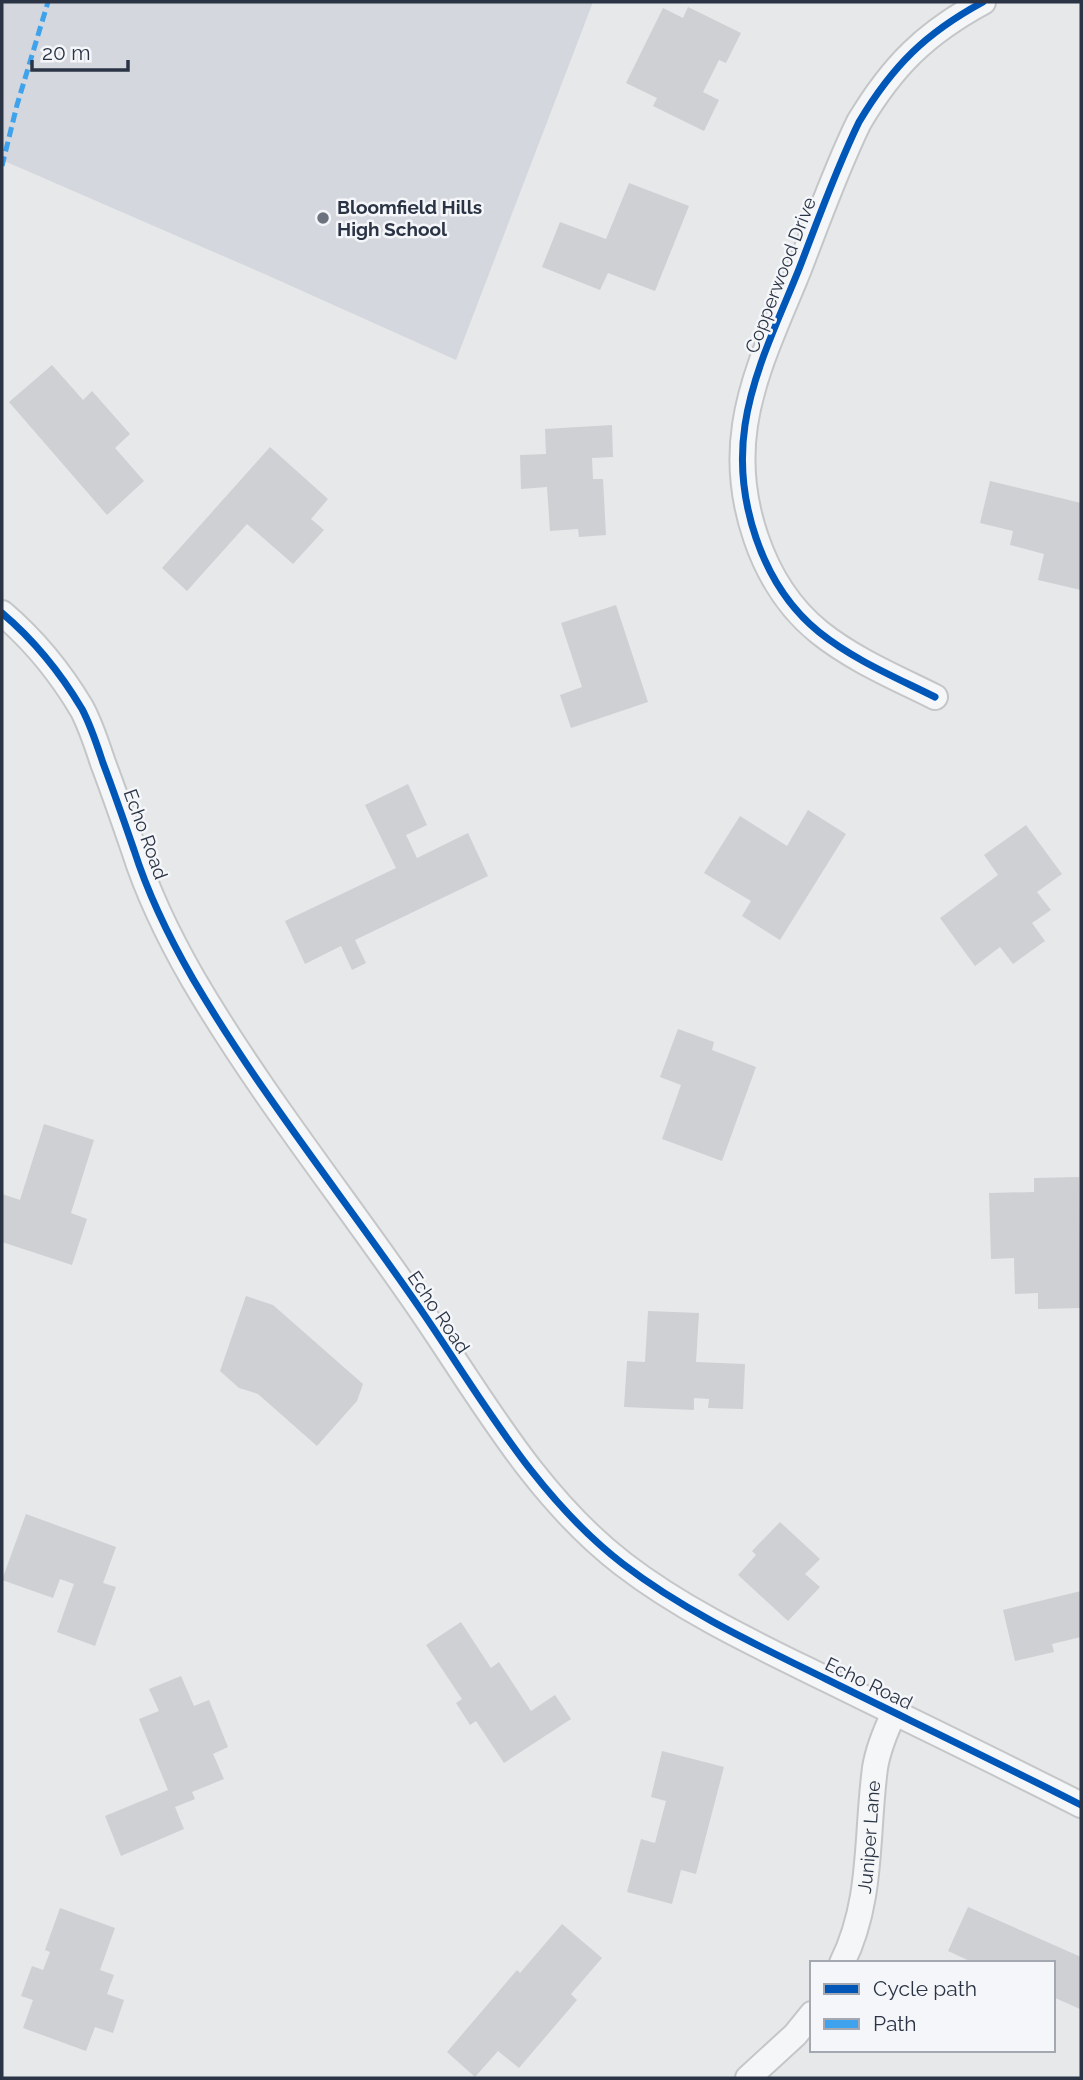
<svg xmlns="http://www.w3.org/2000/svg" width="1083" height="2080" font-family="Raleway,sans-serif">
<rect width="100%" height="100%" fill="#e6e8ea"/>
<polygon fill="#d4d7dd" points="2,2 593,2 456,360 269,276 2,160"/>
<g fill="#ced0d3">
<polygon points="688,7 741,33 726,63 719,60 703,92 719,100 704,131 653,106 657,98 626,83 663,8 683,18"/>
<polygon points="629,183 689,206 655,291 608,273 600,290 542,267 560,222 606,239"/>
<polygon points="52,365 83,400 92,391 130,434 115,448 144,481 107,515 9,402"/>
<polygon points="612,425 613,457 592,458 593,479 603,479 606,535 579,537 578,529 550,531 547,487 521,489 520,455 546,454 545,429"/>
<polygon points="270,447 328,499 311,519 324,530 293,564 247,524 187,591 162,568"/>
<polygon points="990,481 1081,503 1081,590 1038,580 1044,554 1010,545 1013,531 980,523"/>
<polygon points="616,605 648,702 571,728 560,695 582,687 561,623"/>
<polygon points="408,784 427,825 406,835 417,858 468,833 488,876 355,940 366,963 352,970 341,946 305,964 285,921 396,868 365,805"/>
<polygon points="808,810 846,834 780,940 742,916 751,901 704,873 740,816 787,846"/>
<polygon points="1026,825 1062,874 1037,892 1051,910 1032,923 1045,941 1013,964 1000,947 975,966 940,918 998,875 984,855"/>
<polygon points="678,1029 714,1042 712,1050 756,1067 722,1161 662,1139 681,1085 660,1077"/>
<polygon points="44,1124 94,1140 71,1213 87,1219 72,1265 2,1242 2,1194 20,1200"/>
<polygon points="1079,1177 1081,1308 1038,1309 1038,1293 1015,1294 1014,1258 991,1259 989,1193 1034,1192 1034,1178"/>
<polygon points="246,1296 273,1305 363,1384 357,1401 317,1446 258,1394 239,1388 220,1371"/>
<polygon points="648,1311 699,1313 696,1362 745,1364 743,1409 708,1408 709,1399 694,1398 694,1410 624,1407 627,1361 645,1362"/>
<polygon points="26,1514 116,1547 103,1583 116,1587 95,1646 57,1632 74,1584 60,1579 53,1598 2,1580"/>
<polygon points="780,1522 820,1559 805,1574 820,1587 788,1621 738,1575 756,1555 752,1551"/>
<polygon points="1081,1591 1081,1637 1052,1644 1054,1652 1015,1661 1003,1610"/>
<polygon points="461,1622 491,1668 499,1662 531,1711 555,1695 571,1719 504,1763 476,1721 470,1725 456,1703 462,1699 426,1645"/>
<polygon points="181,1676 194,1706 209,1700 228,1747 213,1754 224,1779 192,1792 195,1799 175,1807 184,1829 121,1856 105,1816 168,1790 139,1719 159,1711 149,1689"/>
<polygon points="662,1751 724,1767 696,1874 681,1870 672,1904 627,1892 641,1839 655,1843 666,1801 651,1797"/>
<polygon points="968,1907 1081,1957 1080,2009 1053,1997 1053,1963 974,1963 948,1951"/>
<polygon points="60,1908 115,1928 100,1970 114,1975 107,1994 124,2000 113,2033 95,2027 86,2051 23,2028 33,2000 21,1996 32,1966 43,1970 50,1952 45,1950"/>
<polygon points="562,1924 602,1958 571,1994 577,2000 519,2068 498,2051 475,2077 447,2052 517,1970 520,1973"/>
</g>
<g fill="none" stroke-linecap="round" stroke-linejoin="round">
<defs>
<g id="minor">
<path d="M2 613C35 641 60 672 82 709 91 726 97 745 103 763 114 792 124 821 134 850 148 894 170 939 193 979 261 1095 345 1199 421 1310 482 1399 535 1496 623 1564 684 1611 757 1645 826 1679 911 1721 997 1762 1081 1805"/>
<path d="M935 697C895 677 854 660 819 632 761 585 734 498 745 425 753 371 779 319 799 269 818 220 836 169 859 122 893 65 926 33 983 2"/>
<path id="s1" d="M842 1963C873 1901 866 1835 875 1768 878 1749 886 1730 894 1713"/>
<polyline points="748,2078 795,2035 812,2014"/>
</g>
</defs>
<use href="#minor" stroke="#c4c6c8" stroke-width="28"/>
<use href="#minor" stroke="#f5f6f7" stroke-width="24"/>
<polyline stroke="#3ea3ec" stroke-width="5" stroke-dasharray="10 5" stroke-linecap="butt" points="2,166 17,105 48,2"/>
<defs>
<g id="cycleway">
<path d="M2 613C35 641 60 672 82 709 91 726 97 745 103 763 114 792 124 821 134 850 148 894 170 939 193 979 261 1095 345 1199 421 1310 482 1399 535 1496 623 1564 684 1611 757 1645 826 1679 911 1721 997 1762 1081 1805"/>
<path d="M935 697C895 677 854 660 819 632 761 585 734 498 745 425 753 371 779 319 799 269 818 220 836 169 859 122 893 65 926 33 983 2"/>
</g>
</defs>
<use href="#cycleway" stroke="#f4f6f9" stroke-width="11"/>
<use href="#cycleway" stroke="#0057b8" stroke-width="7"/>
</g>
<circle fill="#6c737f" stroke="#f4f6f9" stroke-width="2.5" cx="323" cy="218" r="7"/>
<g text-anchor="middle" stroke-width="5" stroke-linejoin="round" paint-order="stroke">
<g font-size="19" font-weight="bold" fill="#2b3445" stroke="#f4f6f9" text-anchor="start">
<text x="337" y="214">Bloomfield Hills<tspan x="337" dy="22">High School</tspan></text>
</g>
<g font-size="19" fill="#2b3445" stroke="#f4f6f9">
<text transform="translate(780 275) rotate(-69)" y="7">Copperwood Drive</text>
<text transform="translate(146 834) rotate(70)" y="7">Echo Road</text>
<text transform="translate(439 1312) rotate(56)" y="7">Echo Road</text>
<text transform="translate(869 1683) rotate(26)" y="7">Echo Road</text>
<text dy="7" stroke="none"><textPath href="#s1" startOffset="130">Juniper Lane</textPath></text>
</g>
</g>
<rect width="1083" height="2080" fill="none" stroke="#2b3445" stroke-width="7"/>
<rect x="810" y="1961" width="245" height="91" fill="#f4f6f9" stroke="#a4a8b1" stroke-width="2"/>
<rect x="824" y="1984" width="35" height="10" fill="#0057b8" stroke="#a4a8b1" stroke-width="2"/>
<text x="873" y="1996" font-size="21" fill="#2b3445">Cycle path</text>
<rect x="824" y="2019" width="35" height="10" fill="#3ea3ec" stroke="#a4a8b1" stroke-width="2"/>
<text x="873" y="2031" font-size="21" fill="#2b3445">Path</text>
<path d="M32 60v10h96v-10" fill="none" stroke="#2b3445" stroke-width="3.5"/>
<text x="42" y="60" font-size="21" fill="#2b3445" stroke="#f4f6f9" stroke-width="5" paint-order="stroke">20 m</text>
</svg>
